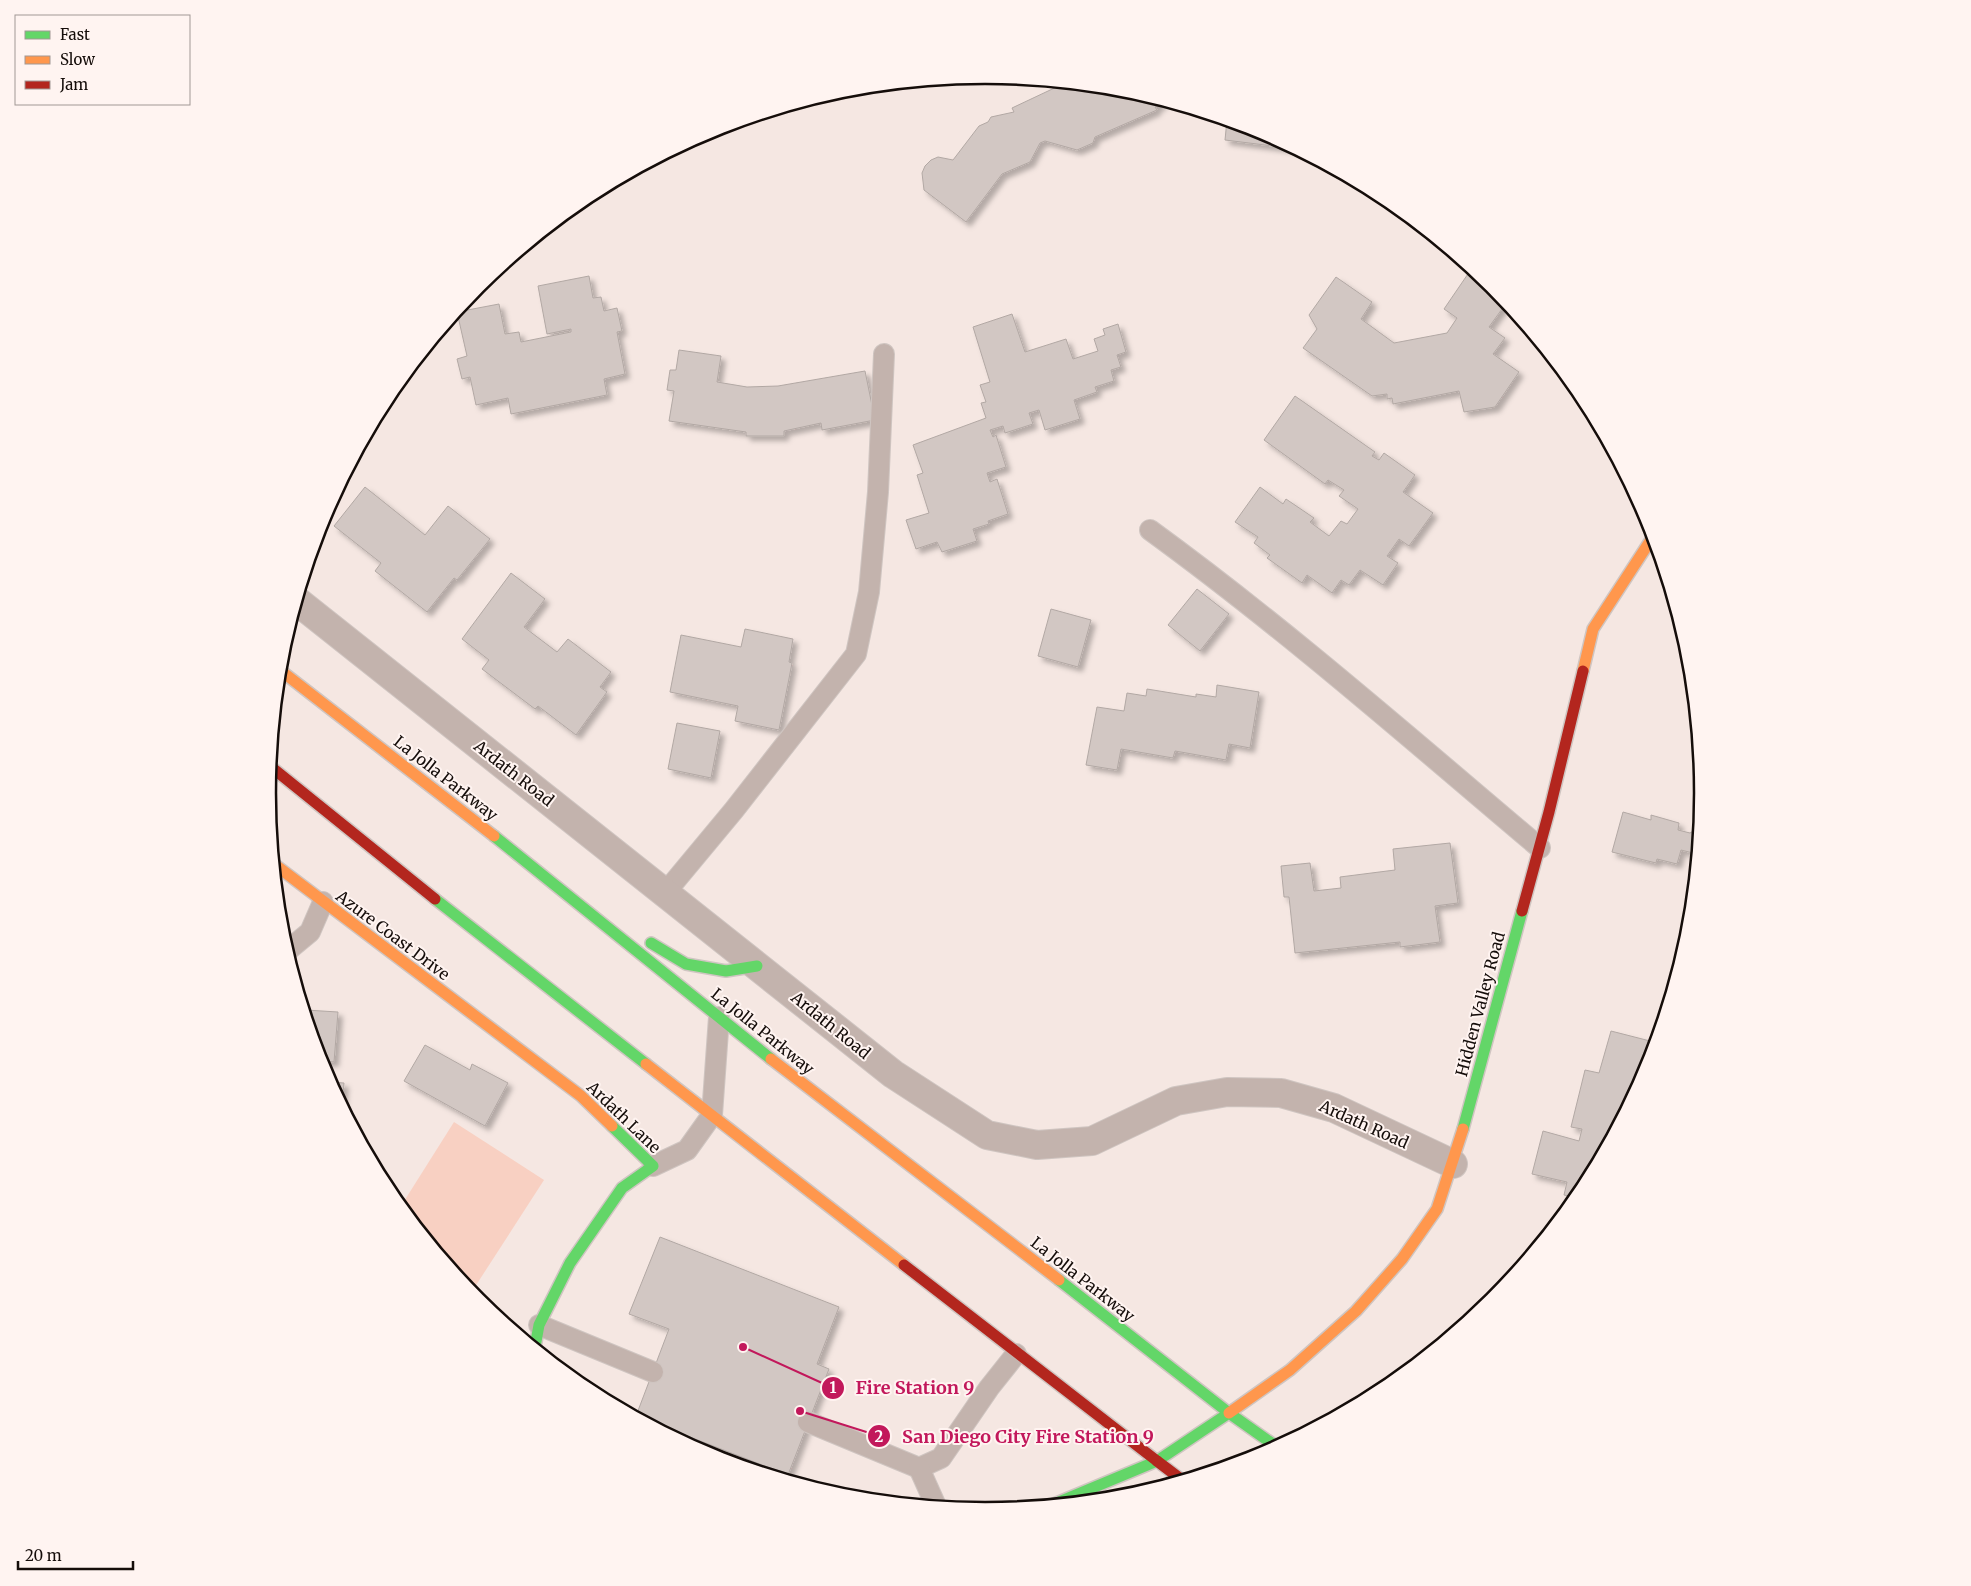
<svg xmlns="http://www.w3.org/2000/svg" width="1971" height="1586" font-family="Merriweather,serif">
<defs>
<filter id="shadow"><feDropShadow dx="4.5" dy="4.5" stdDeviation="2.5" flood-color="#0004"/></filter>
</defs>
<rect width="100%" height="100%" fill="#f5e7e2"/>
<polygon fill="#f8d0c2" points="454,1122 544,1180 471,1293 401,1206"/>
<g fill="#d2c7c3" stroke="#b2a8a4" filter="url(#shadow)">
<polygon points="1065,83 1126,89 1159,99 1162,105 1155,107 1157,110 1095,137 1093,143 1077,150 1045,141 1040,143 1030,162 1002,174 966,222 924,190 922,173 925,166 931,160 938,157 953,160 979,126 988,122 991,117 1014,112 1012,108"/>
<polygon points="1227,120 1261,130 1297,149 1225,140"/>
<polygon points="1472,268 1493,286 1507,302 1489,327 1505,338 1493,354 1519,372 1495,407 1464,412 1459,391 1393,404 1392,398 1387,399 1387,394 1372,396 1303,348 1317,329 1309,315 1336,277 1372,302 1361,319 1394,343 1447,333 1457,318 1444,309"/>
<polygon points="589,276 593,298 601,297 604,311 617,308 622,331 617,332 625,374 604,379 607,395 511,414 508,398 476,405 470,377 462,379 457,359 467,356 457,312 499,304 505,334 519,332 521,342 571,332 571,329 547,334 538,286"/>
<polygon points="1012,314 1025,352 1066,339 1073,359 1098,351 1094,339 1105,335 1103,329 1118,324 1126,352 1117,355 1121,367 1111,370 1114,381 1095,387 1097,392 1074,400 1080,419 1045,430 1039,410 1029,413 1033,424 1005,433 1003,426 990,430 993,437 996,435 1006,467 987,473 990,482 997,479 1008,514 988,521 989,524 973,529 977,541 942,552 937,542 916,549 906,520 929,513 917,475 923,473 913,445 986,418 981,403 986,402 980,385 990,382 973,327"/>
<polygon points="679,350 721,356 717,382 747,387 778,386 865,371 875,420 822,430 821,423 784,431 784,436 746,436 746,432 669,421 674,391 667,390 670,370 676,370"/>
<polygon points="1295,396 1375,452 1372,456 1379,460 1384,453 1415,475 1403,492 1433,513 1409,546 1399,539 1387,556 1398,563 1383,585 1360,570 1349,585 1341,580 1332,593 1307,575 1302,583 1267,558 1270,555 1254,543 1258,537 1235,522 1260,487 1283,504 1286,499 1314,518 1310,522 1329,536 1341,521 1347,524 1358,509 1339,496 1344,490 1328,480 1325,484 1264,440"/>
<polygon points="365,487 425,535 448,506 490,539 457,580 454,578 427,612 375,571 381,563 334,526"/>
<polygon points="511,573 545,599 524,627 557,652 568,639 611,672 600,687 607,692 576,735 538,706 535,709 482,669 489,660 462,639"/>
<polygon points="1197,589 1229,614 1200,651 1168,625"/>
<polygon points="1051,609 1091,620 1078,667 1038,656"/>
<polygon points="745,629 793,639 789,662 792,663 779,730 735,721 738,706 670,692 681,635 741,647"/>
<polygon points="1217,685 1259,692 1250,748 1229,744 1226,760 1175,751 1173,758 1121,749 1117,770 1086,765 1097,707 1124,711 1127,693 1146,696 1147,689 1196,697 1196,694 1216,697"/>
<polygon points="677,723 720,731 711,778 668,769"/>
<polygon points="1623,812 1651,820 1651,815 1679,823 1678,830 1690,833 1700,827 1697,860 1693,853 1681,850 1677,864 1657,859 1656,863 1612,852"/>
<polygon points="1450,843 1458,903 1435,906 1440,942 1400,947 1400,942 1295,953 1289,897 1284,897 1281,866 1310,863 1314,891 1341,888 1340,877 1395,870 1393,849"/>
<polygon points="303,1006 306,1010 338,1012 334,1062 320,1061"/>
<polygon points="1657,1029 1660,1030 1649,1068 1577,1198 1564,1195 1567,1182 1532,1174 1543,1131 1579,1141 1582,1129 1571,1127 1585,1070 1599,1073 1611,1031 1654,1042"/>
<polygon points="425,1045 470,1070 472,1064 508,1083 485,1126 404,1081"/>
<polygon points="330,1082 344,1083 342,1104"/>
<polygon points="660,1237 839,1307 817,1364 829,1369 788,1475 636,1416 669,1329 629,1314"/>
</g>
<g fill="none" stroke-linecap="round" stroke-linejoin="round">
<defs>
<g id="lane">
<path d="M1150 530C1286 629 1412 740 1540 848"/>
<polyline points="665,893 734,810 856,654 869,592 878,492 884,354"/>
<polyline points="287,951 310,932 323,902"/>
<polyline points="653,1166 687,1150 712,1115 719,1017"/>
<polyline points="539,1325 653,1372"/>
<polyline points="808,1422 919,1468 941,1458 989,1388 1016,1354"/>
<polyline points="919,1468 936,1506"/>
</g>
<polyline id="street" points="297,601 893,1074 987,1135 1037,1145 1092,1141 1176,1101 1227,1092 1281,1093 1334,1108 1453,1164"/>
<g id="fast">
<polyline points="494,836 771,1059"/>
<polyline points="435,899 646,1064"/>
<polyline points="651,943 686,964 726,971 757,966"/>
<polyline points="1463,1129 1522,911"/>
<polyline points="1059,1280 1229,1413"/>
<polyline points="535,1347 539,1325 570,1263 622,1188 653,1166 612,1126"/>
<polyline points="1054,1504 1157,1461 1229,1413 1277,1447"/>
</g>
<g id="slow">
<polyline points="280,670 494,836"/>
<polyline points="1583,671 1593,629 1654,535"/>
<polyline points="274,864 581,1096 612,1126"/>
<polyline points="771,1059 1059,1280"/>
<polyline points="646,1064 904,1265"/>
<polyline points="1229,1413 1290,1370 1356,1311 1402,1259 1437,1209 1463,1129"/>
</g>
<g id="jam">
<polyline points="270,766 435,899"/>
<polyline points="1522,911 1549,812 1583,671"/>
<polyline points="904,1265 1157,1461"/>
<polyline points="1157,1461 1182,1480"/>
</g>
</defs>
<use href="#lane" stroke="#cfc5c1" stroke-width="22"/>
<use href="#street" stroke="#cfc5c1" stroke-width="30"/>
<use href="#fast" stroke="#cfc5c1" stroke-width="14"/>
<use href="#slow" stroke="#cfc5c1" stroke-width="14"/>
<use href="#jam" stroke="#cfc5c1" stroke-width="14"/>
<use href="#lane" stroke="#c3b3ad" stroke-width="20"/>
<use href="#street" stroke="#c3b3ad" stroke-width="28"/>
<use href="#fast" stroke="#63d668" stroke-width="11"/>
<use href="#slow" stroke="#ff974d" stroke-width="11"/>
<use href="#jam" stroke="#b3261e" stroke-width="11"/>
</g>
<g text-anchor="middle" stroke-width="4" stroke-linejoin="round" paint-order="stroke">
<g font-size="16" fill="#150d0a" stroke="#fff4f1">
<text transform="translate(514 773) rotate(38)" y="6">Ardath Road</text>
<text transform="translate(446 778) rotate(38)" y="6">La Jolla Parkway</text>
<text transform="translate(393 935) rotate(37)" y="6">Azure Coast Drive</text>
<text transform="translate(1480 1004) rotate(-75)" y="6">Hidden Valley Road</text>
<text transform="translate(831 1025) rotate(39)" y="6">Ardath Road</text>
<text transform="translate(763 1031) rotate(39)" y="6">La Jolla Parkway</text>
<text transform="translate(624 1117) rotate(44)" y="6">Ardath Lane</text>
<text transform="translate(1364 1124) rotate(24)" y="6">Ardath Road</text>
<text transform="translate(1083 1279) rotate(38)" y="6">La Jolla Parkway</text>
</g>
</g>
<path d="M0 0H1971V1586H0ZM276 793a709 709 0 1 1 1418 0a709 709 0 1 1-1418 0Z" fill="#fff4f1" fill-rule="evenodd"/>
<path fill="none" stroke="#150d0a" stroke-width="2.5" d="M276 793a709 709 0 1 1 1418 0a709 709 0 1 1-1418 0Z"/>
<path fill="none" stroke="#c2185b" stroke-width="2" d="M743 1347L833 1388M800 1411L879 1436"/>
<g fill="#c2185b" stroke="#fff4f1" stroke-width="2">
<circle cx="743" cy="1347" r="5"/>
<circle cx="800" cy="1411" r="5"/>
<circle cx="833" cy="1388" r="12"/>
<circle cx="879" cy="1436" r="12"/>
</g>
<g font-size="15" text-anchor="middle" font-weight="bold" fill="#fff">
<text x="833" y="1393">1</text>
<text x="879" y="1442">2</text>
</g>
<g font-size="18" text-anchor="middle" font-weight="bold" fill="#c2185b" stroke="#fff4f1" stroke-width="4" stroke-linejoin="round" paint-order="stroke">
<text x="915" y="1394">Fire Station 9</text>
<text x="1028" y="1443">San Diego City Fire Station 9</text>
</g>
<rect x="15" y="15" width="175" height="90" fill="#fff4f1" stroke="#a19895"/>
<rect x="25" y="31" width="25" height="8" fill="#63d668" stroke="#a19895"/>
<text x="60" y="40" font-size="15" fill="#150d0a">Fast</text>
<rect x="25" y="56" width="25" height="8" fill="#ff974d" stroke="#a19895"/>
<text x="60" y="65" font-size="15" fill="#150d0a">Slow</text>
<rect x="25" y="81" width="25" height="8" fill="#b3261e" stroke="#a19895"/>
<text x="60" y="90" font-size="15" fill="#150d0a">Jam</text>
<path d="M18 1561v8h115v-8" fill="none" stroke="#150d0a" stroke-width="2.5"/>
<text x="25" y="1561" font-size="15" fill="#150d0a" stroke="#fff4f1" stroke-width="4" paint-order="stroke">20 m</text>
</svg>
